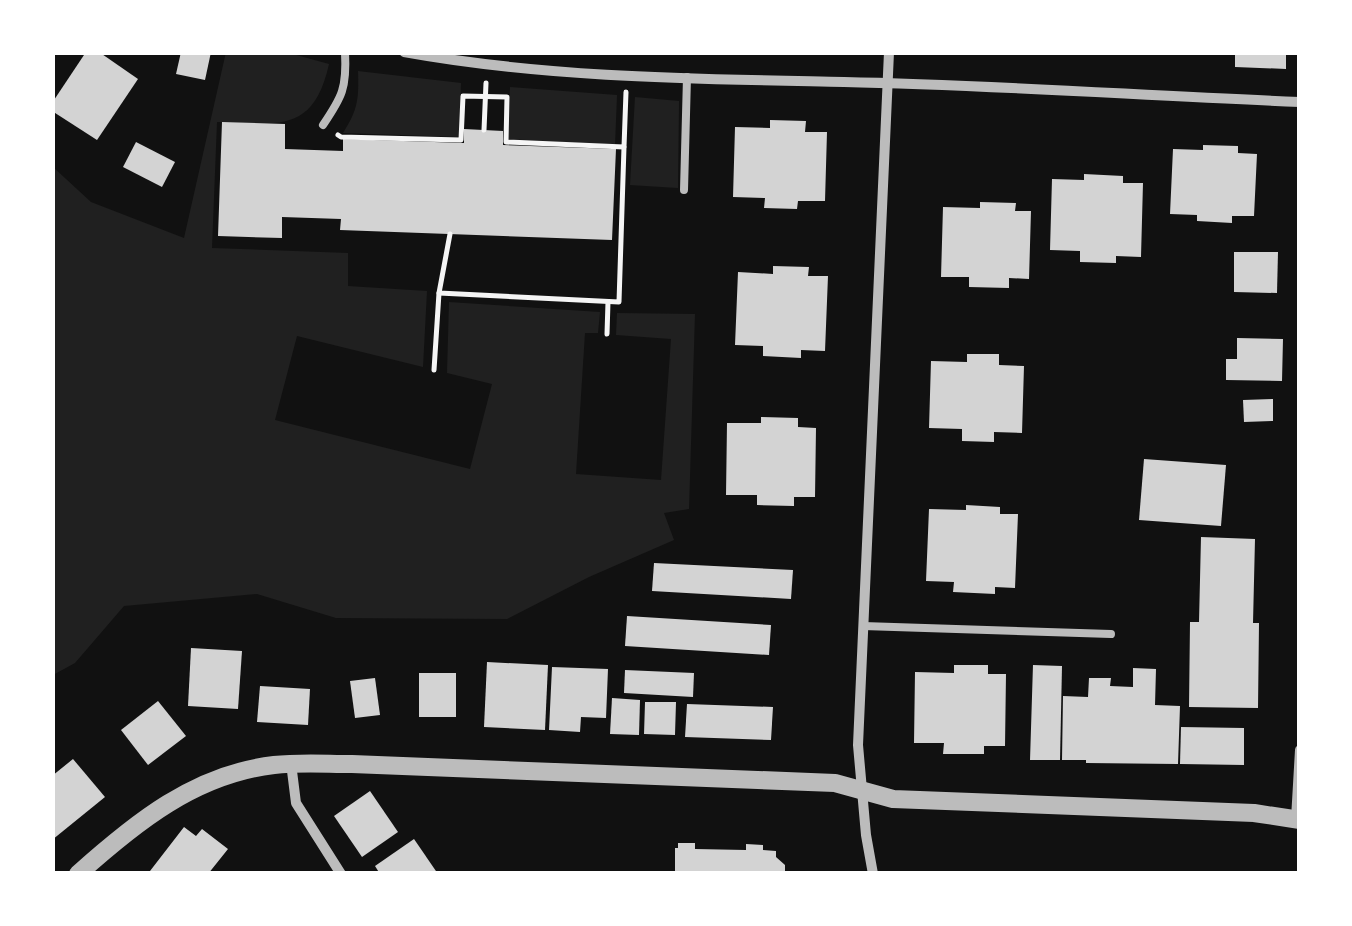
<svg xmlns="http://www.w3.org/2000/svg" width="1352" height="926" font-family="'Fira Sans',sans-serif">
<rect width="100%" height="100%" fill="#111"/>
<g fill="#202020">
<path d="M226 52 289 53 329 64C313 136 275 123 217 122L212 248 348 253V286L427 291 423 367 297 336 275 420 470 469 492 384 447 373 449 302 600 312 598 333H585L576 474 661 480 671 339 616 335 617 313 695 314 689 509 664 513 674 540 589 577 507 619 336 618 257 594 124 606 75 663 53 675V167L91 202 184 238Z"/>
<path d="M358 71 461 83 459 137 343 133C358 110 359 98 358 71Z"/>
<polygon points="510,87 617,95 615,145 508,139"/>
<polygon points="635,97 679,101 678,188 630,185"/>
</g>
<g fill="#d3d3d3">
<polygon points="86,52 99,52 138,79 97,140 52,111 52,103"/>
<polygon points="181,52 211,52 205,80 176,74"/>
<polygon points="1235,52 1286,52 1286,69 1235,67"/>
<polygon points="770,120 806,121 805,132 827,132 825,201 798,201 797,209 764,208 765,198 733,197 735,127 770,128"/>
<polygon points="222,122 285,124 285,149 343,151 343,139 464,143 464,129 503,131 503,145 616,149 612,240 340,230 341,219 282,217 282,238 218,236"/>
<polygon points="136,142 175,162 162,187 123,167"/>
<polygon points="1203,145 1238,146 1238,153 1257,154 1254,216 1232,216 1232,223 1197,221 1197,215 1170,214 1173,149 1203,150"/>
<polygon points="1084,174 1123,176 1123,183 1143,183 1141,257 1116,256 1116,263 1080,262 1080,251 1050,250 1052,179 1084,180"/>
<polygon points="980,202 1016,203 1015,211 1031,211 1029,279 1009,278 1009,288 969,287 969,277 941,277 943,207 980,208"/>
<polygon points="1234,252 1278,252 1277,293 1234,292"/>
<polygon points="773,266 809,267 808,276 828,276 825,351 801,350 801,358 763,356 763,346 735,345 738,272 773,274"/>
<polygon points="1237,338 1283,339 1282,381 1226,380 1226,359 1237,359"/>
<polygon points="967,354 999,354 999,365 1024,366 1022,433 994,432 994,442 962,441 962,429 929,428 931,361 967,362"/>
<polygon points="1273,399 1273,421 1244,422 1243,400"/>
<polygon points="761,417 798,418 798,427 816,428 815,497 794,497 794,506 757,505 757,495 726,495 727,423 761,423"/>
<polygon points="1144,459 1226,465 1221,526 1139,520"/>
<polygon points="966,505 1000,507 1000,514 1018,514 1015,588 995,587 995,594 953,592 954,582 926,581 929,509 966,510"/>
<polygon points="1201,537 1255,539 1253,623 1259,623 1258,708 1189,707 1190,622 1199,622"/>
<polygon points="654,563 793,570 791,599 652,591"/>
<polygon points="627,616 771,625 769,655 625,646"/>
<polygon points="191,648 242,651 238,709 188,706"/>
<polygon points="487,662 548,665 545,730 484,727"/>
<polygon points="954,665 988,665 988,674 1006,674 1005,746 984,746 984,754 943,754 944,743 914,743 915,672 954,673"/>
<polygon points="1033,665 1062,666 1060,760 1030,760"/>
<polygon points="552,667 608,669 606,718 581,717 580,732 549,730"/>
<polygon points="1133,668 1156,669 1155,705 1180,706 1178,764 1086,763 1086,760 1062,760 1063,696 1088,697 1089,678 1111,678 1110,686 1133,687"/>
<polygon points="625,670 694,673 693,697 624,693"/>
<rect x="419" y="673" width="37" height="44"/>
<polygon points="375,678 380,715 355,718 350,681"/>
<polygon points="260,686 310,689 308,725 257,722"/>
<polygon points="612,698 640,700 639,735 610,734"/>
<polygon points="158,701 186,736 148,765 121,730"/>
<polygon points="645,702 676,702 675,735 644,734"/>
<polygon points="687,704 773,707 771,740 685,737"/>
<polygon points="1181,727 1244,728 1244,765 1180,764"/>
<polygon points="73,759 105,797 52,840 52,776"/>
<polygon points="370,791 398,832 362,857 334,816"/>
<polygon points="184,827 196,836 202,829 228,849 208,874 153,874 150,871"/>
<polygon points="414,839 438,874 380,874 375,866"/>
<polygon points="678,843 695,843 695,849 746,850 746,844 763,845 763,850 776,851 776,857 785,865 785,874 675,874 675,848 678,848"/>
</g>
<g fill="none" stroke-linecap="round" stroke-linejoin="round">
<g stroke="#f5f5f5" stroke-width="5">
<polyline points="484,130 486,83"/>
<polyline points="338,135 341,137 461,140 463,96 507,97 506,142 624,147 626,92"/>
<polyline points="450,234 439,293 619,302 624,147"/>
<polyline points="607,334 608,302"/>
<polyline points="434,370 439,293"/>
</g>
<g stroke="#bcbcbc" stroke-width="8">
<path d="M323 125C342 97 347 88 345 52"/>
<polyline points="684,190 687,77"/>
<polyline points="863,626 1111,634"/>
</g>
<g stroke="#bcbcbc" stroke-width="10">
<path d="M404 52C548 78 698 79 844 82 996 85 1148 96 1300 102"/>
<polyline points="291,763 296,803 341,874"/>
<polyline points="1296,819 1300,750"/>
<polyline points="873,874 866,835 858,745 889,52"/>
</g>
<path stroke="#bcbcbc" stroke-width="18" d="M78 874C135 823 195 774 274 765 300 762 326 764 352 764L835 783 893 799 1254 813 1300 820"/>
</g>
<rect width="1352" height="926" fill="none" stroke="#ffffff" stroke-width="110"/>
</svg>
